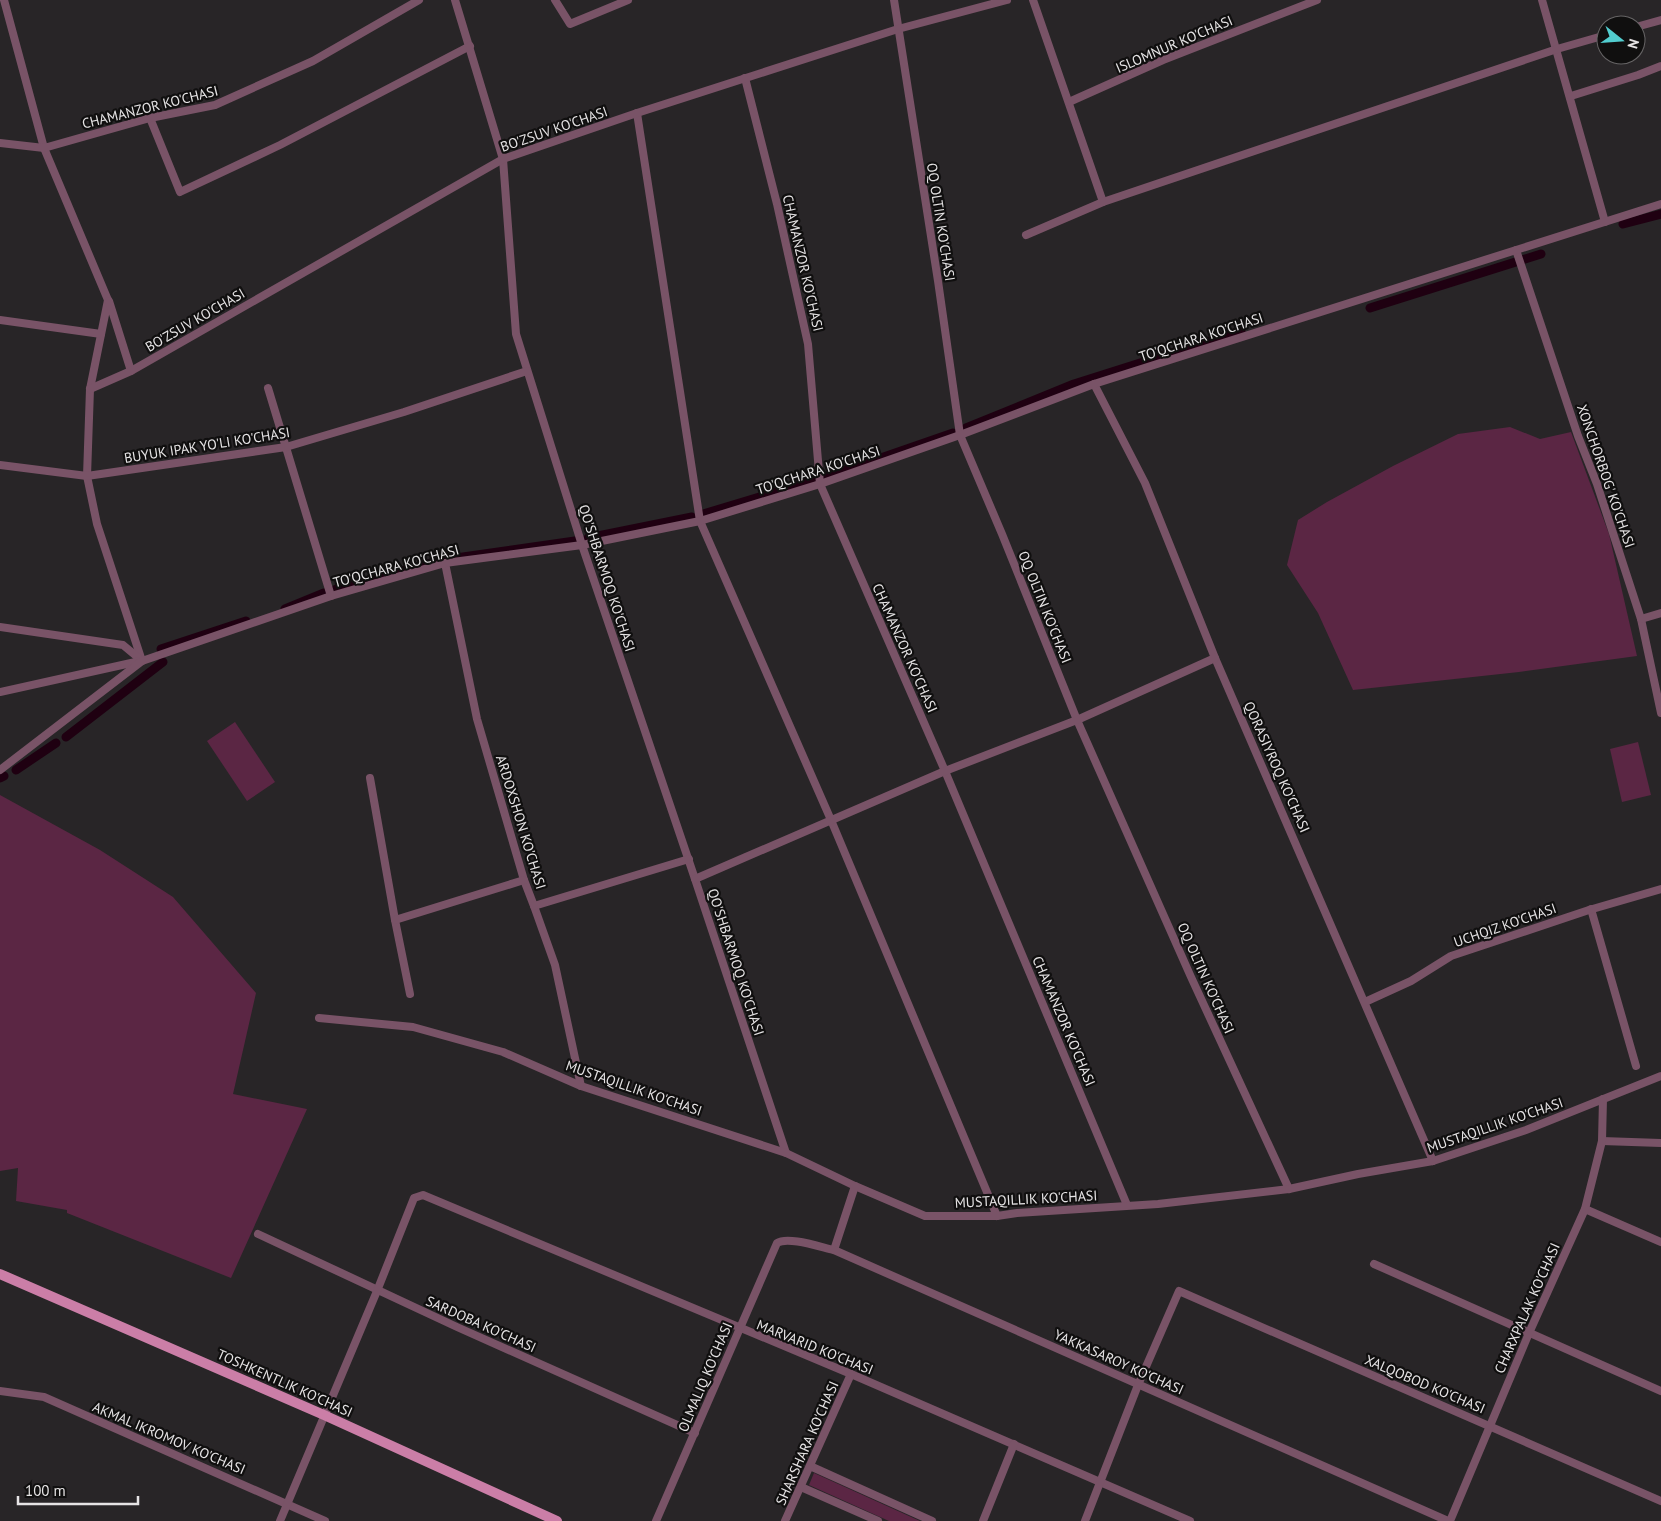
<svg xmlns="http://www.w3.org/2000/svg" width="1661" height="1521" font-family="'PT Sans',sans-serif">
<rect width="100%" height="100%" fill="#282527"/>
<g fill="#5b2644">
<polygon points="1510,427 1540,439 1571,432 1609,534 1637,656 1519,672 1353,690 1318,613 1287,565 1298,520 1327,502 1393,466 1458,434"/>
<polygon points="235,722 275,782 247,801 207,741"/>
<polygon points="1638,742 1651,795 1622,802 1610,749"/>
<polygon points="0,795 100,850 173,897 256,993 233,1094 307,1109 231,1278 67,1213 67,1210 16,1201 18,1168 0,1171"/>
<polygon points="814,1473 920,1521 889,1521 809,1485"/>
</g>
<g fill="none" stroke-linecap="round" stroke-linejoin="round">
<g stroke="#1f0011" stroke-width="9">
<polyline points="1623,224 1661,214"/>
<polyline points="1370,308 1541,254"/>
<polyline points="966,428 1074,384 1241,331"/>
<polyline points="826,477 953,433"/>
<polyline points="700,515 813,481"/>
<polyline points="588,538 692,517"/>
<polyline points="336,589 442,560 575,541"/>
<polyline points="285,609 324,593"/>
<polyline points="161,649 246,621"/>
<polyline points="66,737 163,662"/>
<polyline points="16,770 56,743"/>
<polyline points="0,778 4,776"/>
</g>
<g stroke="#795367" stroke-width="8">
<polyline points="4,0 44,148 108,300 90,389 87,476 97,524 142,661"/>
<polyline points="455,0 503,159 516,334 582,545 695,879 786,1153"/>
<polyline points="555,0 570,24 628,0"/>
<polyline points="894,0 938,281 960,435 1002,534 1077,720 1191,977 1289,1189"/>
<polyline points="1033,0 1103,202"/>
<polyline points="1542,0 1605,222"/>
<polyline points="1636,27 1661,20"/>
<polyline points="745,78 777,204 808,344 820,484 945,771 1127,1205"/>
<polyline points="1571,96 1638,75 1661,66"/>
<polyline points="1069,102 1163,60 1317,0"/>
<polyline points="637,113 700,521 831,820 997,1216"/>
<polyline points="150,118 180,192 280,145 470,46"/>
<polyline points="0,143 44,148 150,118 215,105 313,61 419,0"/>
<polyline points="1026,235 1103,202 1557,49 1606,35"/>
<polyline points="1516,250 1578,436 1597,484 1641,619 1661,713"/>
<polyline points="109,301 131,371"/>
<polyline points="0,320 101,334"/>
<polyline points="1094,384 1145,483 1215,658 1433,1161"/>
<polyline points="268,388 331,596"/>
<polyline points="90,389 131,371 503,159 637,113 898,29 1007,0"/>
<polyline points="0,465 87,476 286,447 404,412 527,371"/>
<polyline points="445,563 477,719 524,880 534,906 555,965 581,1086"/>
<polyline points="1641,619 1661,613"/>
<polyline points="0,627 123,645 141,660"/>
<polyline points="0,692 140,661"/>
<polyline points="0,770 142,661 331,596 445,563 582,545 700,521 820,484 960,435 1094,384 1661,204"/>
<polyline points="370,778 395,920 410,994"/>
<polyline points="695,879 945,771 1077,720 1215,658"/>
<polyline points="534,906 689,859"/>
<polyline points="1591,909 1636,1066"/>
<polyline points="395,920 524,880"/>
<polyline points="1365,1002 1411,981 1451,956 1589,910 1661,889"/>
<polyline points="319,1018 413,1027 503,1052 581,1086 786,1153 855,1186 925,1216 997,1216 1017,1213 1158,1204 1289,1189 1358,1174 1433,1161 1526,1130 1661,1076"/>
<polyline points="1602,1141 1661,1143"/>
<polyline points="1585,1209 1661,1242"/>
<polyline points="258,1234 457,1327 695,1433"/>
<polyline points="834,1250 855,1186"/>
<polyline points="1374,1264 1661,1391"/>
<polyline points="0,1391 44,1397 325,1521"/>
<polyline points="810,1466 932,1521"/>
<polyline points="801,1487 878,1521"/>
<polyline points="280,1521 377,1291 414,1198 423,1195 851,1374 1190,1521"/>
<path d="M656 1521 777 1243C788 1236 820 1247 834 1250L1448 1521"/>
<polyline points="785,1521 851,1374"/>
<polyline points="983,1521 1014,1444"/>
<polyline points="1085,1521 1138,1385 1179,1291 1661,1501"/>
<polyline points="1450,1521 1529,1333 1585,1209 1602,1141 1603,1099"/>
</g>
<polyline stroke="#cb7ea7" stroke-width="10" points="0,1274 324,1415 557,1521"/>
</g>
<g text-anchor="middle" stroke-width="4.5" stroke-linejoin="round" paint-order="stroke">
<g font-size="14" fill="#e6e4e5" stroke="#100f0f">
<text transform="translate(1174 44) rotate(-23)" y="5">ISLOMNUR KO'CHASI</text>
<text transform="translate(150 107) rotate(-14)" y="5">CHAMANZOR KO'CHASI</text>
<text transform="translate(554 129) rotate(-19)" y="5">BO'ZSUV KO'CHASI</text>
<text transform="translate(941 222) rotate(81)" y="5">OQ OLTIN KO'CHASI</text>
<text transform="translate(803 263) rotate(77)" y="5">CHAMANZOR KO'CHASI</text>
<text transform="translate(195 320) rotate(-30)" y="5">BO'ZSUV KO'CHASI</text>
<text transform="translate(1201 337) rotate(-18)" y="5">TO'QCHARA KO'CHASI</text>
<text transform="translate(207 445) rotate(-9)" y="5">BUYUK IPAK YO'LI KO'CHASI</text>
<text transform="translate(818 470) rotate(-18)" y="5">TO'QCHARA KO'CHASI</text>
<text transform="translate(1606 476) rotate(71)" y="5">XONCHORBOG' KO'CHASI</text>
<text transform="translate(396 566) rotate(-15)" y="5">TO'QCHARA KO'CHASI</text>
<text transform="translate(607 578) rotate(72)" y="5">QO'SHBARMOQ KO'CHASI</text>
<text transform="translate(1045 607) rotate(68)" y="5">OQ OLTIN KO'CHASI</text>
<text transform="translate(905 648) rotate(66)" y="5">CHAMANZOR KO'CHASI</text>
<text transform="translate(1277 767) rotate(66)" y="5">QORASIYROQ KO'CHASI</text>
<text transform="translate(521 822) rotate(73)" y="5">ARDOXSHON KO'CHASI</text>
<text transform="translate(1505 925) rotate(-19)" y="5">UCHQIZ KO'CHASI</text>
<text transform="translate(736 962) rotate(72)" y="5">QO'SHBARMOQ KO'CHASI</text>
<text transform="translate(1206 978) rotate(66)" y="5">OQ OLTIN KO'CHASI</text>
<text transform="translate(1064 1021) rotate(67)" y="5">CHAMANZOR KO'CHASI</text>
<text transform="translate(634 1088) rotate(19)" y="5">MUSTAQILLIK KO'CHASI</text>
<text transform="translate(1495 1125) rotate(-19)" y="5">MUSTAQILLIK KO'CHASI</text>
<text transform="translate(1026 1199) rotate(-3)" y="5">MUSTAQILLIK KO'CHASI</text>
<text transform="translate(1527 1308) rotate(-66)" y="5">CHARXPALAK KO'CHASI</text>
<text transform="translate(481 1324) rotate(24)" y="5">SARDOBA KO'CHASI</text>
<text transform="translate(815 1347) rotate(22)" y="5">MARVARID KO'CHASI</text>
<text transform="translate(1119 1362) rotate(24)" y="5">YAKKASAROY KO'CHASI</text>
<text transform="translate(705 1377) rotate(-67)" y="5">OLMALIQ KO'CHASI</text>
<text transform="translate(285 1383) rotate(24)" y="5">TOSHKENTLIK KO'CHASI</text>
<text transform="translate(1425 1384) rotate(23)" y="5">XALQOBOD KO'CHASI</text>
<text transform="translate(169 1438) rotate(23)" y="5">AKMAL IKROMOV KO'CHASI</text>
<text transform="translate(807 1443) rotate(-66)" y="5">SHARSHARA KO'CHASI</text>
</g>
</g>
<g transform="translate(1621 40) rotate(107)"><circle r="24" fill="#100f0f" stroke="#666465"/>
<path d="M0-4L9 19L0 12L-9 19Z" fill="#52cdcf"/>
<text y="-8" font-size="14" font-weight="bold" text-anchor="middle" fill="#e6e4e5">N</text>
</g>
<path d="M18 1496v8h120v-8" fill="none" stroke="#e6e4e5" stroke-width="2.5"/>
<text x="25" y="1496" font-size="15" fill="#e6e4e5" stroke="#100f0f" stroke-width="4" paint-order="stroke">100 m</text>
</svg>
